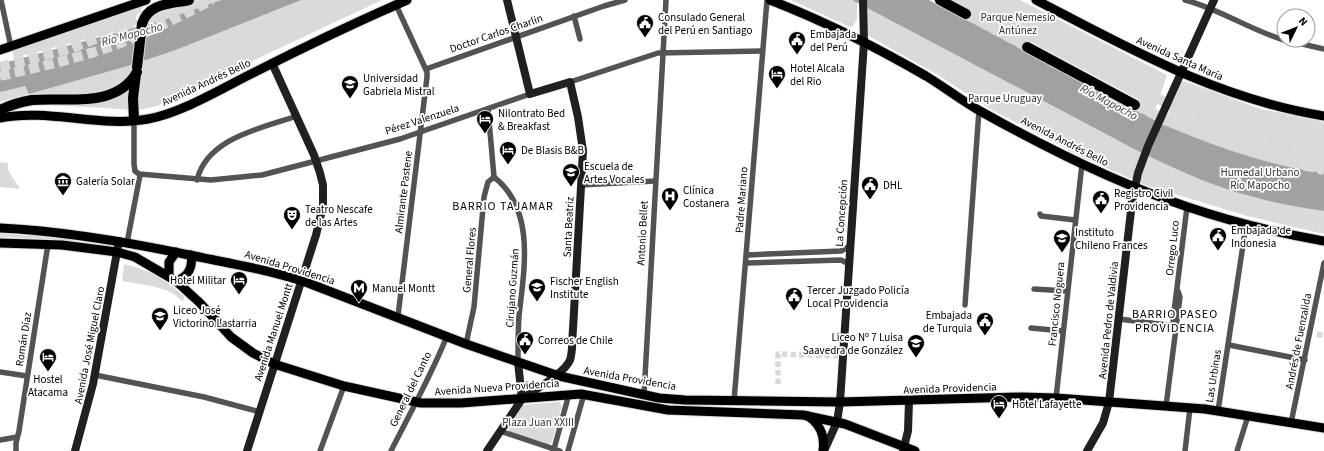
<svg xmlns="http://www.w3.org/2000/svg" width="1324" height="451" font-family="'Source Sans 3',sans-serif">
<rect width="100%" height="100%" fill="#fff"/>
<g fill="#dadada">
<path d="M197 0H221L174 17 232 0H382L157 106 138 110 35 104 28 94 0 102V65L132 27 14 58 12 50 149 2C140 9 135 16 133 27L149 23C154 5 181 4 197 0Z"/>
<polygon points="791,0 852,0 857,2 857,19 853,26 850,27"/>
<polygon points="952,0 1020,0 1167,75 1152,119 1133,109 1138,99 1031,42 1025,52 963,18 968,9"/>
<path d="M867 8 1136 150C1155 159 1173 168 1192 176 1234 194 1279 205 1324 211V234L1247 216 1145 185 1082 157 992 110 938 75 869 36 867 35Z"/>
<path d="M1184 81 1261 109 1324 122V173C1269 166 1215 146 1164 125L1181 82Z"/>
<polygon points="0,162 8,163 8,170 20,189 0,187"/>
<polygon points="0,233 67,239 104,246 47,239 0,237"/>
<path d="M124 264C150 270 164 279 184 296L183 302C168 285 142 285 122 281Z"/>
<polygon points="559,402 562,406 552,442 549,445 510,432 507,427 522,405"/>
</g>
<g fill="#a1a1a1">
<polygon points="221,0 301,0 178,49 131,65 29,94 25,86 0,92 0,64 164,20"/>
<path d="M852 0H929L1164 125C1215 146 1269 166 1324 173V211C1279 205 1234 194 1192 176 1173 168 1155 159 1136 150Z"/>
</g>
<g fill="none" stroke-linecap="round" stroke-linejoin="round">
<g stroke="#d9d9d9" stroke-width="5.5" stroke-dasharray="5.5 3" stroke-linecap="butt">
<polyline points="1317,334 1324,336"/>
<polyline points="778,384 778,354 843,356"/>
</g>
<g stroke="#d9d9d9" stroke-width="10" stroke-dasharray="10 5" stroke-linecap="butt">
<polyline points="970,0 1088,64 1181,110 1235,131 1293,148 1324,154"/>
<polyline points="966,14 1027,47"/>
<polyline points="0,67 72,48 100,37 150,12"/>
<path d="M0 76C35 68 70 60 104 49 141 36 177 18 212 0"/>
<path d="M1135 105C1199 136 1255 155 1324 170"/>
</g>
<defs>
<g id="primary">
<path d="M770 0C824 21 876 47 926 76 944 87 961 100 980 111 1046 148 1115 183 1188 207 1232 222 1278 233 1324 241"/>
<path d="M1036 0C1130 49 1218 99 1324 116"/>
<polyline points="0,50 146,0"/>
<path d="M0 118C48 108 100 128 148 119 181 113 221 89 251 74 302 48 354 23 407 0"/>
<path d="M0 228C64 231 127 242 189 255 229 263 269 270 308 283L466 344 559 376 659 398 685 400 840 402 1022 397 1056 398 1205 409 1324 428"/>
<polyline points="0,243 62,245 117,252 135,257 176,281 200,303 231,337 253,353 274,364 344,386 421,403 461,403 581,394 668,410 803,415 845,424 915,451"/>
<polyline points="169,276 169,262 176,252"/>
<path d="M176 281C188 277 193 267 191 255"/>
<path d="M808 416C821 425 825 436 823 451"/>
</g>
<g id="highway">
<polyline points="940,0 966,14"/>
<path d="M142 24C148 3 171 4 189 0"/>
<polyline points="1027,47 1135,105"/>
<path d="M0 110C10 105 21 102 32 100 67 97 116 109 137 72"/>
<polyline points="134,120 133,98 136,74"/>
</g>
</defs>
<use href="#primary" stroke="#dbdbdb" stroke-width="11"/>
<use href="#highway" stroke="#dbdbdb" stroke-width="12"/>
<g stroke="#535353" stroke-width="5.5">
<polyline points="1,0 11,47"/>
<path d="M1185 0C1220 9 1250 30 1284 40"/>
<polyline points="396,5 427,72 427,77 398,316"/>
<polyline points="574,16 580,39"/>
<polyline points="1285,40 1324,49"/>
<polyline points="426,69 604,6 625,0"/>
<polyline points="570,82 658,53 762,51"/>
<polyline points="488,109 494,177"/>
<polyline points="134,120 134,164 135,171 139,174 211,180 262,175 400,139 530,94"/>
<path d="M494 177C536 210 524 270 519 316 518 331 518 346 518 362"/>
<path d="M197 180C207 138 262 128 297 116"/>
<polyline points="581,185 655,181"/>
<polyline points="1040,214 1041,216 1075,220"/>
<polyline points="127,243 140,175"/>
<polyline points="747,255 841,251 850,246"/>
<polyline points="747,263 841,260 849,264"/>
<polyline points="1034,289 1067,291"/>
<polyline points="965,305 979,110"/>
<polyline points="1119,319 1175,326"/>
<polyline points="1175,326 1173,320 1187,207"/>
<polyline points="1031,328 1063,331"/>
<polyline points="466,344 474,307 484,197 488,182 494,177"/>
<polyline points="1229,345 1305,360"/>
<polyline points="0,372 27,376"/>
<polyline points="95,375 204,397 260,412"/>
<polyline points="644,395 666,0"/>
<polyline points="1056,398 1082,164"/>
<polyline points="734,401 767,0"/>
<polyline points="1166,406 1180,297 1178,291"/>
<polyline points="1218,411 1246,225"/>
<polyline points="1291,423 1324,263"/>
<polyline points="500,431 560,451"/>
<polyline points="0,440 17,437"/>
<polyline points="554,449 569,394"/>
<polyline points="16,451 16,443 19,431 48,244"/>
<polyline points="320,451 344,386"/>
<path d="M391 451C410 413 431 376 447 336"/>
<polyline points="568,451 584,394"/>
<polyline points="1185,451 1190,408"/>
<polyline points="1237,451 1248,416"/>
</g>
<g stroke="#202020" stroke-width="8">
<path d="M507 0 530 94 570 82 578 117 583 151 573 329C572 339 573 351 570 360 565 373 534 390 522 399"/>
<polyline points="75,451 93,384 119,241"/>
<polyline points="247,451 316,235 323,206 323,185 320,173 314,155 272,63"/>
<polyline points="487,451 522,399 518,362"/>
<polyline points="824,451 837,422 840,402 864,42 863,0"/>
<polyline points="903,451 908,431 909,401"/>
<polyline points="1087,451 1103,423 1109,402 1132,202 1138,173 1148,146 1214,0"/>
</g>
<use href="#primary" stroke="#000" stroke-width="9"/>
<use href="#highway" stroke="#000" stroke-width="10"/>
<defs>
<polyline id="highway-bridge" points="137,67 142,24"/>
</defs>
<use href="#highway-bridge" stroke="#dbdbdb" stroke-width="12" stroke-linecap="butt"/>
<use href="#highway-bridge" stroke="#000" stroke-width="10"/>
</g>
<defs>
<symbol id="civic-pin" viewBox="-11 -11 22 30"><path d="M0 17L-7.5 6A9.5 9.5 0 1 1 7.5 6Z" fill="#000" stroke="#fff"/><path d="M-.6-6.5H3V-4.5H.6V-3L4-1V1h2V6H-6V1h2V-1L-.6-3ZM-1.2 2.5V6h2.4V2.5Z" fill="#fff"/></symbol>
<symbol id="hotel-pin" viewBox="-11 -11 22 30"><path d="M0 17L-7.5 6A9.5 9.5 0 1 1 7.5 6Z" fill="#000" stroke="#fff"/><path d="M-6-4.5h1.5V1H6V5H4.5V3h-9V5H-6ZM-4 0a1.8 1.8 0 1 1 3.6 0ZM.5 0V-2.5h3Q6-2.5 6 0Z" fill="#fff"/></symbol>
<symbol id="university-pin" viewBox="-11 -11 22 30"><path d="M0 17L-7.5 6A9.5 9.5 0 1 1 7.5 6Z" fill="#000" stroke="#fff"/><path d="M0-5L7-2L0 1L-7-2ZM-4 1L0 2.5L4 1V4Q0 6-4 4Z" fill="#fff"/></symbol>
<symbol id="museum-pin" viewBox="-11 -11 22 30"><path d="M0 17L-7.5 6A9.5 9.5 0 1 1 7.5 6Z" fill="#000" stroke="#fff"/><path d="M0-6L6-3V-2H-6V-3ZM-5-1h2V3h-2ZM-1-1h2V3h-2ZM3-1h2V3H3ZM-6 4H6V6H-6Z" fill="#fff"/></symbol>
<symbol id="hospital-pin" viewBox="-11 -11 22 30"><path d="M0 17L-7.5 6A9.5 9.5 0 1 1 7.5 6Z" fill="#000" stroke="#fff"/><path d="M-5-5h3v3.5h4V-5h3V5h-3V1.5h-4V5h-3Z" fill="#fff"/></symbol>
<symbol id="theatre-pin" viewBox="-11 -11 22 30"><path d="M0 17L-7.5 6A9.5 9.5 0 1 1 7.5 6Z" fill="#000" stroke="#fff"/><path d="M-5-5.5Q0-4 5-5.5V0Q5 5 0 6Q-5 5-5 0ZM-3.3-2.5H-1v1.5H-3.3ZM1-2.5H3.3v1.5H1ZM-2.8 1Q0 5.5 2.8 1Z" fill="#fff"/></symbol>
<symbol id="metro-pin" viewBox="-11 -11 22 30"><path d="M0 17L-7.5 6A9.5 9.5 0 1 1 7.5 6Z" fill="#000" stroke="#fff"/><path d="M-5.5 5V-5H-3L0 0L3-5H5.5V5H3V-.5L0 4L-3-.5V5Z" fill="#fff"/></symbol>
<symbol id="school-pin" viewBox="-11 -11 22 30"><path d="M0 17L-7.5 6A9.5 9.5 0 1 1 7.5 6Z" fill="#000" stroke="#fff"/><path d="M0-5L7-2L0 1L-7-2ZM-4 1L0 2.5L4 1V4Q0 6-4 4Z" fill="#fff"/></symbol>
</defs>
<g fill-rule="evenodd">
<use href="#civic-pin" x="635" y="13" width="20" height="27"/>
<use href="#civic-pin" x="787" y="30" width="20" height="27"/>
<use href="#hotel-pin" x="767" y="64" width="20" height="27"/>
<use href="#university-pin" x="340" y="74" width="20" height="27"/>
<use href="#hotel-pin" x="475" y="109" width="20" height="27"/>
<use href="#hotel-pin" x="498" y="140" width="20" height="27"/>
<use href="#university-pin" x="561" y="162" width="20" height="27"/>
<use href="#museum-pin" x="53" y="171" width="20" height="27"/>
<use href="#civic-pin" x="860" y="175" width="20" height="27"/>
<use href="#hospital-pin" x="660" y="186" width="20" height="27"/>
<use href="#civic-pin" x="1091" y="189" width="20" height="27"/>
<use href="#theatre-pin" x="282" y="205" width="20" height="27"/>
<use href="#civic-pin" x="1208" y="226" width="20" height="27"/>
<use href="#university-pin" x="1052" y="228" width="20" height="27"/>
<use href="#hotel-pin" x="229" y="270" width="20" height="27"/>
<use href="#university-pin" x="527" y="277" width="20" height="27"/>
<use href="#metro-pin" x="349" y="278" width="20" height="27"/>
<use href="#civic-pin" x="784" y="286" width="20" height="27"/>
<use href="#school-pin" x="150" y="306" width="20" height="27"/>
<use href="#civic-pin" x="975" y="311" width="20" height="27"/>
<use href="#civic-pin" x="515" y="330" width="20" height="27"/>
<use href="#school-pin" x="906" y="333" width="20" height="27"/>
<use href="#hotel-pin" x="38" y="347" width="20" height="27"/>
<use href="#hotel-pin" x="989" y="394" width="20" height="27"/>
</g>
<g text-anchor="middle" stroke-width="3.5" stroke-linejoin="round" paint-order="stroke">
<g font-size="11" fill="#000" stroke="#fff" text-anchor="start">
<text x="658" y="21">Consulado General<tspan x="658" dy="13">del Perú en Santiago</tspan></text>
<text x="810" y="38">Embajada<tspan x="810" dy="13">del Perú</tspan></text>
<text x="790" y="72">Hotel Alcala<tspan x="790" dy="13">del Rio</tspan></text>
<text x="363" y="82">Universidad<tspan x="363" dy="13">Gabriela Mistral</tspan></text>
<text x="498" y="117">Nilontrato Bed<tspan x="498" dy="13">&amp; Breakfast</tspan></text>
<text x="521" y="154">De Blasis B&amp;B</text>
<text x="584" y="170">Escuela de<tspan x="584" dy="13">Artes Vocales</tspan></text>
<text x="76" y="185">Galería Solar</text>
<text x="883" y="189">DHL</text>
<text x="683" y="194">Clínica<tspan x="683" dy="13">Costanera</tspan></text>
<text x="1114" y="197">Registro Civil<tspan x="1114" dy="13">Providencia</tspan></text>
<text x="305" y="213">Teatro Nescafe<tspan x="305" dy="13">de las Artes</tspan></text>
<text x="1231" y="234">Embajada de<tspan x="1231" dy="13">Indonesia</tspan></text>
<text x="1075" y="236">Instituto<tspan x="1075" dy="13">Chileno Frances</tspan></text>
<text x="226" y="284" text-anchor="end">Hotel Militar</text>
<text x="550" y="285">Fischer English<tspan x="550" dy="13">Institute</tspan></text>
<text x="372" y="292">Manuel Montt</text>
<text x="807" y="294">Tercer Juzgado Policía<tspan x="807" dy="13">Local Providencia</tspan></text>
<text x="173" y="314">Liceo José<tspan x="173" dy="13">Victorino Lastarria</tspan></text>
<text x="972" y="319" text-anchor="end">Embajada<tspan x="972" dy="13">de Turquia</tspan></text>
<text x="903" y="341" text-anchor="end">Liceo Nº 7 Luisa<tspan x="903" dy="13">Saavedra de González</tspan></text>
<text x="538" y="344">Correos de Chile</text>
<text x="48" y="383" text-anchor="middle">Hostel<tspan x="48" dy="13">Atacama</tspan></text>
<text x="1012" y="408">Hotel Lafayette</text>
</g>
<g font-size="11" fill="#313131" stroke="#fff">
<text x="1018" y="21">Parque Nemesio<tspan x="1018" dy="13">Antúnez</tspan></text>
<text x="1005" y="102">Parque Uruguay</text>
<text x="1260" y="176">Humedal Urbano<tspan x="1260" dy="13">Río Mapocho</tspan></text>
<text x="538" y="426">Plaza Juan XXIII</text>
</g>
<g font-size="11" fill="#000" stroke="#fff">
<text transform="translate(496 33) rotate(-19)" y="4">Doctor Carlos Charlin</text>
<text transform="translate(1180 58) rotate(24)" y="4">Avenida Santa María</text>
<text transform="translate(206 82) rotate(-25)" y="4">Avenida Andrés Bello</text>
<text transform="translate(422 119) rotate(-18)" y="4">Pérez Valenzuela</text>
<text transform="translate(1065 141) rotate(27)" y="4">Avenida Andrés Bello</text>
<text transform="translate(403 192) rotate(-83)" y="4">Almirante Pastene</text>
<text transform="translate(741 200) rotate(-86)" y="4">Padre Mariano</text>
<text transform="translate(841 213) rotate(-86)" y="4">La Concepción</text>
<text transform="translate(568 227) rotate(-87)" y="4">Santa Beatriz</text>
<text transform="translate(642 233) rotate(-87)" y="4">Antonio Bellet</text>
<text transform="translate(1172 248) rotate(-84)" y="4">Orrego Luco</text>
<text transform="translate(469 260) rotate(-85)" y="4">General Flores</text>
<text transform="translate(290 267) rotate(17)" y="4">Avenida Providencia</text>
<text transform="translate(512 288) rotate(-86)" y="4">Cirujano Guzmán</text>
<text transform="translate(1056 304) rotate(-84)" y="4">Francisco Noguera</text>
<text transform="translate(1108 320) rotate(-84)" y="4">Avenida Pedro de Valdivia</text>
<text transform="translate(273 332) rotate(-72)" y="4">Avenida Manuel Montt</text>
<text transform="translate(23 339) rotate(-81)" y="4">Román Díaz</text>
<text transform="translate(1298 341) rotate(-79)" y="4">Andrés de Fuenzalida</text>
<text transform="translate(89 345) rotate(-79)" y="4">Avenida José Miguel Claro</text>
<text transform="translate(1213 376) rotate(-81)" y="4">Las Urbinas</text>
<text transform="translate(630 378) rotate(10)" y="4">Avenida Providencia</text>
<text transform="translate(497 387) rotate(-4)" y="4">Avenida Nueva Providencia</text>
<text transform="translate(950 388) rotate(-2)" y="4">Avenida Providencia</text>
<text transform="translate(410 389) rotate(-64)" y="4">General del Canto</text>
</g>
<g font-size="12" font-style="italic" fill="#424242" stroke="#fff">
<text transform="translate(132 34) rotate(-15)" y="4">Río Mapocho</text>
<text transform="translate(1109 102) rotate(28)" y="4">Río Mapocho</text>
</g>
<g font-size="12" letter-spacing="1" fill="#000" stroke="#fff">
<text x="503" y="210">BARRIO TAJAMAR</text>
<text x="1175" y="318">BARRIO PASEO<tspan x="1175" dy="14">PROVIDENCIA</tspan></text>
</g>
</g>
<g transform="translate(1296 28) rotate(47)"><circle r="19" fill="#ffffff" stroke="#999999"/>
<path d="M0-3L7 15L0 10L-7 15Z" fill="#000000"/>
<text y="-6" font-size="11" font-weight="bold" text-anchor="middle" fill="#000000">N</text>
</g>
</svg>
